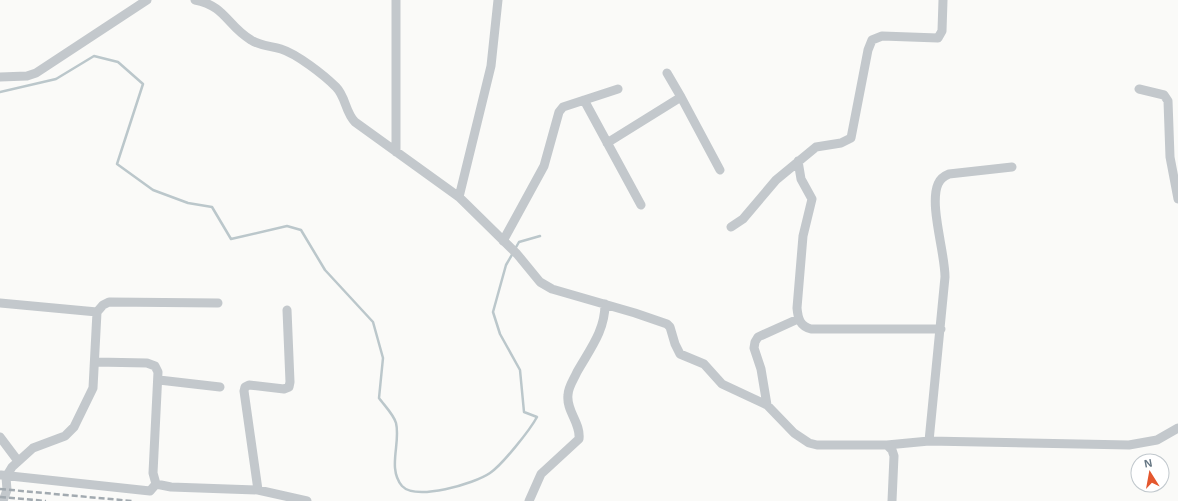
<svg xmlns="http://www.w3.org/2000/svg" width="1178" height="501" font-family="Arial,sans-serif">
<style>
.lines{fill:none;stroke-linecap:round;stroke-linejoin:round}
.stream{stroke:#bbc7cb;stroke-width:2.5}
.street{stroke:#c3c8cc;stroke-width:9}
.rail{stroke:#a2aab0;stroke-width:2.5;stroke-dasharray:6 3;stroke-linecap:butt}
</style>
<rect width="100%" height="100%" fill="#fafaf8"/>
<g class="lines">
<path class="stream" d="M0,92l56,-13 38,-23 24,6 25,22 -26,80 36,26 35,13 24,4 19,32 56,-13 14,4 24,40 48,52 10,36 -4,40c5,7 15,17 17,25 5,20 -9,45 6,63 14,15 72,-2 88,-13 12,-8 40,-43 47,-56l-13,-5 -4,-42 -20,-36 -7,-22 13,-47 7,-12
M515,249l4,-7 21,-6"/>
<path class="street" d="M195,0c31,6 32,26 56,40 9,6 20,6 30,9 16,5 43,26 55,38 10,10 9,25 19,35l104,75 58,57 23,28 12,7 83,24 32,11 3,3 5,17 5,10 24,10 18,20 45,21 27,28 15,10 8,2h70l42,-4 200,4 28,-5 21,-12
M396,0v152
M667,73l14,24 39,73
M0,77l27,-1 9,-3 111,-73
M1139,89l25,6 4,6 2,56 8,42
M584,100l57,105
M607,143l74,-46
M798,161l3,18 11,20 -9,37 -6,72c1,11 3,18 14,21h130
M459,197l32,-131 7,-66
M731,227l12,-8 33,-39 40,-33 25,-4 10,-5 17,-88 4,-10 10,-4 56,2 4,-7 1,-31
M503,241l41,-75 15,-54 4,-5 55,-18
M0,303l97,9
M96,362l51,1 8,3 3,6 -5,101 3,11 15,3 87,3 49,11
M159,380l61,7
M767,405l-6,-36 -7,-21 1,-6 3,-5 40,-18
M0,437l18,24
M929,441l16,-164c0,-25 -16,-72 -7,-93 2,-5 6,-8 11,-10l63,-7
M887,445l5,5 2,6 -2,45
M1,475l149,16 6,-7
M258,490l-14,-99 1,-4 4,-2 35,4 5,-2 1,-5 -3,-72
M3,501l4,-11 -1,-13 6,-10 21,-19 32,-12 9,-9 19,-39 4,-76 6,-7 6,-3 109,1
M529,501l12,-27 38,-35c2,-16 -13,-28 -11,-44 0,-8 6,-16 9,-23 13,-23 28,-41 28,-68"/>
<path class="rail" d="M0,489l132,12
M0,497l46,4"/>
</g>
<g transform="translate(1150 473) rotate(349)"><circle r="19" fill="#ffffff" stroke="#c1c8cd"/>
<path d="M0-3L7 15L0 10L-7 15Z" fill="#e4572e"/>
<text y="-6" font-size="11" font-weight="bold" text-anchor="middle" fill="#657683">N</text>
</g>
</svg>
